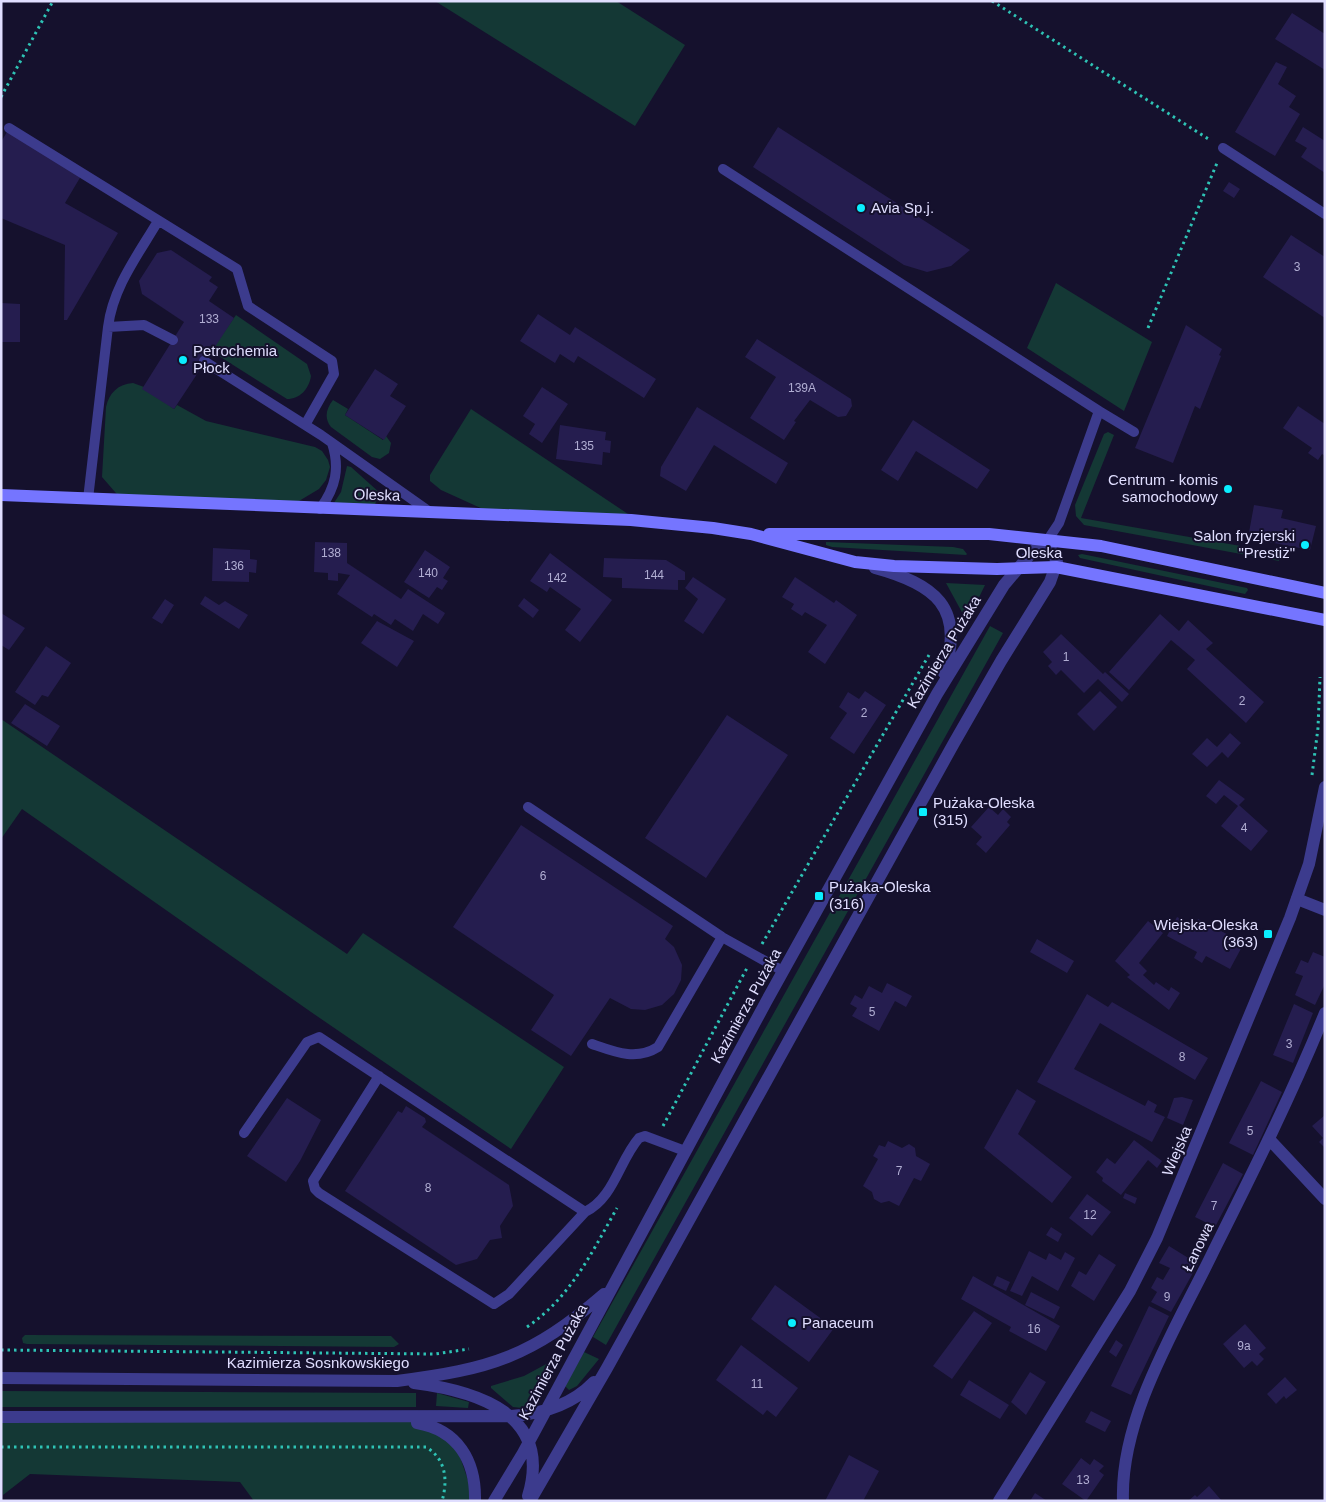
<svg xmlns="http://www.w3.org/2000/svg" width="1326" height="1502" font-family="Arial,sans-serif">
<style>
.green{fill:#143835}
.building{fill:#251d4f}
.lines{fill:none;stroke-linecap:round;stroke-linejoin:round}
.path{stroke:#2ec3b5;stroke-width:3;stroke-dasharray:2.5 4;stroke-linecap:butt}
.service{stroke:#3c3b8d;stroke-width:10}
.minor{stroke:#3c3b8d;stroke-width:12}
.tertiary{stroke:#3c3b8d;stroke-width:12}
.secondary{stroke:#7575ff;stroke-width:12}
.poi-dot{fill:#0aeeff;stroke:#15112d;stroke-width:2}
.labels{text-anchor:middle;stroke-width:4;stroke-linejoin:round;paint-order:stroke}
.number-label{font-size:12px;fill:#b1aed3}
.poi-label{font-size:15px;fill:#e0deff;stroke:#15112d;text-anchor:start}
.street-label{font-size:15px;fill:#e0deff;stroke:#15112d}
</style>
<rect width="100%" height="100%" fill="#15112d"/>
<path class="green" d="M435,1h181l69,44 -50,81z
M1056,283l96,59 -28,69 -97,-63z
M236,315l71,49 4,12c-2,13 -11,23 -24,23l-76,-48z
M133,383l11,4 30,22 3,-4 29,16 109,26 7,4 6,9 2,7 -4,13 -7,9 -30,18 -167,-7 -20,-23 4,-70c3,-14 12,-23 27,-24z
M333,400l15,9 -3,6 38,25 3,-4 5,7 -2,10 -9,6 -8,-2 -41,-30c-7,-9 -5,-18 2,-27z
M471,409l166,111 -141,-5 -55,-25 -11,-9v-6z
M1108,432l6,3 -33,83 199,35 -1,8 -195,-36 -8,-9 -1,-11 29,-71z
M347,466l4,1 29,26 -8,18 -42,-2 11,-17z
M826,542l127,5 10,2 4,5 -1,1 -134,-8 -6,-2z
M1082,554l165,34 1,2 -3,4 -165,-36 -2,-3z
M946,583l39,2 -15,31h-6z
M990,626l13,7 -397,712 -13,-8z
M1,719l346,235 16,-21 201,134 -53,82 -200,-137 -289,-203 -21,30z
M25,1335l366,1 8,8 -5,3 -367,-3 -4,-1 -1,-5z
M584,1352l15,7 -22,27 -8,4 -4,-4z
M550,1362l1,2 -21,37 -8,7 -9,-1 -22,-19v-2l33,-10z
M1,1391l415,2v14h-415z
M437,1393l32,9 -1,6 -32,-2z
M1,1417l389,1 38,7 26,14 21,62h-221l-14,-19 -210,-8 -27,21z"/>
<path class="building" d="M1292,13l33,21v36l-50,-31z
M1276,62l11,5 -9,17 18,12 -7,11 11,7 -25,42 -40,-24z
M778,127l192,123 -19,16 -24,6 -23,-7 -151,-98z
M1303,127l22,14v32l-24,-16 6,-9 -12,-7z
M7,132l74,44 -16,27 53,30 -51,87h-3l1,-75 -64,-27v-76z
M1229,182l11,7 -6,9 -11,-7z
M1291,235l34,22v61l-62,-41z
M171,250l41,27 -3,4 9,6 -9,14 25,17 -60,91 -32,-20 42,-67 -42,-28 -3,-13 18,-28z
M1,303l19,1v38h-19z
M538,314l32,21 5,-8 81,52 -12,19 -66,-42 -4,7 -14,-9 -5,9 -35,-22z
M1186,325l36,24 -3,6 2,1 -21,53 -5,-3 -22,57 -38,-15z
M757,339l94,60 1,7 -6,10 -8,1 -28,-17 -16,21 2,1 -12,18 -34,-22 26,-41 -31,-20z
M375,369l23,15 -8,12 16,10 -22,34 -39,-25z
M542,387l26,17 -26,39 -13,-9 6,-10 -12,-8z
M1298,406l27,18v32l-3,-2 -4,6 -10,-7 4,-5 -29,-20z
M697,407l91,56 -12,21 -62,-39 -28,46 -26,-15 1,-9z
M913,420l77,50 -13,19 -61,-38 -18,30 -17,-11z
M560,425l46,7 -1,8 6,1 -1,12 -7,-1 -1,13 -46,-6z
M1254,505l29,5 -2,8 35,8 -6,24 -62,-12z
M315,542l32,1v20l54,36 7,-10 37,24 -1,2 -6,9 -15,-10 -10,17 -18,-12 -4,6 -17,-11 -2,3 -35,-23 13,-19 -12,-2v8l-10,-1v-7l-14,-1z
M213,548l37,2v9l7,1 -1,13 -7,-1v10l-37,-1z
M425,550l25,17 -7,11 5,3 -6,9 -5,-3 -8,11 -25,-16z
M550,553l62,47 -32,42 -15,-12 16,-21 -31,-22 -3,5 -17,-11z
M604,558l62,2 19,12v8h-7v10l-56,-2v-10l-19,-1z
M693,577l33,22 -23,35 -19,-13 14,-22 -13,-11z
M795,577l39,26 2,-3 21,15 -32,49 -17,-12 19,-27 -22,-13 -3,4 -11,-7 3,-5 -12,-7z
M205,596l14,9 6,-4 23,14 -9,14 -39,-25z
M524,598l15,12 -6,8 -15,-12z
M165,599l9,6 -12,19 -10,-6z
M1,613l24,15 -16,22 -8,-5z
M1160,614l19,17 9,-11 25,23 -7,6 58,53 -18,21 -59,-54 8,-9 -24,-20 -42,50 -20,-18z
M377,621l37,20 -17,26 -36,-24z
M1061,634l42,40 2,-2 24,22 -7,8 -24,-23 -14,14 -23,-23 -5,5 -8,-9 4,-4 -9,-10z
M46,646l25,17 -23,34 -6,-2 -7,10 -20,-13z
M865,691l21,14 -32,49 -24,-16 17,-25 -8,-6 9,-15 11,7z
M1100,691l17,16 -23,24 -17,-17z
M25,704l35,22 -13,20 -36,-23z
M727,715l61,40 -82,123 -61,-40z
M1230,733l11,10 -13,15 -6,-6 -15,15 -15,-13 15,-16 10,9z
M1219,780l26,19 -6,6 29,26 -17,20 -30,-25 17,-20 -14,-11 -8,9 -10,-8z
M989,807l9,8 5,-6 8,8 -4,5 3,3 -24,28 -10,-9 6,-7 -11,-10z
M521,825l152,101 -8,13 9,8 8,18 -1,15 -7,14 -12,11 -17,5 -14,-1 -21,-11 -39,58 -40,-26 23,-35 -101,-68z
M1177,917l18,9 3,-7 46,24 -14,26 -24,-13 -4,7 -8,-5 3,-6 -30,-16z
M1148,921l15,12 -24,30 8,8 -4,4 11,10 2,-3 13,9 2,-4 9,6 -11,17 -42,-33 3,-2 -15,-14z
M1037,939l37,22 -7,12 -37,-21z
M1313,952l12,5v27l-10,21 -20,-10 8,-19 -8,-3 6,-13 7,3z
M887,983l25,13 -6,11 -11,-6 -16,30 -27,-15 5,-8 -7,-4 5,-9 7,4 7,-13 13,7z
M1087,994l21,13 4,-5 96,56 -13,22 -95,-57 -26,46 71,37 3,-6 9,5 -3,7 11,5 -13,25 -115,-60z
M1294,1004l19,9 -20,50 -20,-8z
M1261,1081l21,11 -29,63 -24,-12z
M1017,1089l19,12 -18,33 54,43 -20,26 -68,-55z
M1182,1097l11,3 -10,25 -16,-7 7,-20z
M287,1098l34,22 -21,41 -14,21 -39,-26z
M406,1106l19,12 1,4 -4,5 87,58 4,21 -13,20 2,12 -12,2 -13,19 -21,6 -111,-74 53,-80 4,2z
M1325,1115v33l-6,-6 4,-4 -11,-12z
M1134,1140l28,21 -5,7 -9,-8 -27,35 -19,-14 1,-3 -7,-6 11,-14 8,6z
M888,1141l14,7 7,-4 6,4 1,8 14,8 -9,17 -7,-3 -15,28 -10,-5 -8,2 -7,-4 -2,-7 -9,-6 15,-27 -5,-3 6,-11 6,2z
M1223,1163l20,11 -28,53 -20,-10z
M1125,1193l12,5 -2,6 -12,-6z
M1087,1194l24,18 -19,24 -23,-18z
M1051,1227l11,7 -4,8 -12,-7z
M1169,1246l29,18 -27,48 -20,-10 6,-10 -6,-4 6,-11 6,3 7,-12 -11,-5z
M1029,1251l17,9 3,-7 12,7 4,-8 10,6 -17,33 -26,-15 -10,20 -12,-5z
M1099,1254l17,11 -22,36 -23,-15 8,-15 7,4z
M973,1276l87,50 -14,25 -37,-20 2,-4 -50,-28z
M997,1276l13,6 -4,9 -13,-6z
M775,1285l59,43 -25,34 -58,-43z
M1031,1292l29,15 -6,12 -29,-14z
M1149,1306l20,10 -38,79 -20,-9z
M974,1311l18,12 -40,56 -19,-13z
M1245,1324l21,24 -7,6 5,5 -7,7 -5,-5 -8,7 -21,-24z
M1116,1340l7,5 -7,12 -7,-5z
M741,1345l57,43 -22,29 -9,-7 -4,5 -47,-35z
M1030,1372l16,10 -20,33 -15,-13z
M1285,1377l12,13 -11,9 -2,-3 -8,8 -9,-10z
M969,1380l40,25 -9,14 -40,-24z
M1091,1411l20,10 -6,11 -20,-10z
M849,1455l30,16 -16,30h-38z
M1081,1458l9,7 4,-6 10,7 -5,5 5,4 -18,26 -24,-17z
M1209,1486l13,15h-34l7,-6 2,2z
M1035,1493l12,8h-17z"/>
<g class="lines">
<path class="path" d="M992,1l218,139
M1,97l52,-96
M1148,328l69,-165
M1312,775l6,-47 2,-51
M762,944l167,-289
M663,1126l84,-158
M527,1327c44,-30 65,-75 90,-119
M1,1350l434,4 34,-5
M1,1447h425c20,12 22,33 16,54"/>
<path class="service" d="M9,128l228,141 11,37 84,55 2,13 -29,51
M1223,148l102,66
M723,169l376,242 -40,112 -12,18
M108,327c5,-40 30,-72 50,-106
M204,361l117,74 109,77
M1099,411l35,21
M88,499l20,-172 36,-2 29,15
M320,509c16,-22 20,-41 12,-66
M528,807l194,130 61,34
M592,1044c23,8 44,17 66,3l64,-110
M379,1076l-66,105 2,8 4,4 175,111 15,-10 76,-82
M244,1133l63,-91 12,-5 266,175c29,-14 34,-51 54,-74l6,-2 40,15"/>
<path class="minor" d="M1297,899l28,11
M1269,1139l56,60
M1123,1501c-3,-85 55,-176 91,-251 39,-78 78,-156 111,-237"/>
<path class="tertiary" d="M875,568c59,16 91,39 69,105
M1,1378l396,3c94,-12 134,-24 207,-87
M414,1383c63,8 139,31 114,113
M1,1417l510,-1c31,-2 61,-11 83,-34
M417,1423c41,7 59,38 58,78
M494,1501l29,-48 243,-451 171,-308 67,-109 29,-34 14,-10 10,21 -7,20 -49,79 -47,82 -347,625 -77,133
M999,1501l131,-210 27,-53 133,-320 19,-54 16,-77"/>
<path class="secondary" d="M1,495l630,25 82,8 38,6 104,28 39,4 103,3 59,-2 269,53
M769,534h220l112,12 224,47"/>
</g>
<g class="poi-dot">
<circle cx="861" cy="208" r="5"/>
<circle cx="183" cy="360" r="5"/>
<circle cx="1228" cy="489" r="5"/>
<circle cx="1305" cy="545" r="5"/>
<rect x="918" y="807" width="10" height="10" rx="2.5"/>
<rect x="814" y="891" width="10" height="10" rx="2.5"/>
<rect x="1263" y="929" width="10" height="10" rx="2.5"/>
<circle cx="792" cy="1323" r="5"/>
</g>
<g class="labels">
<g class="number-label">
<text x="1297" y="271">3</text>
<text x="209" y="323">133</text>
<text x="802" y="392">139A</text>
<text x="584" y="450">135</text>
<text x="331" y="557">138</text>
<text x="234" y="570">136</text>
<text x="428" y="577">140</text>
<text x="654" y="579">144</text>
<text x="557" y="582">142</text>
<text x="1066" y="661">1</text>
<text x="1242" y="705">2</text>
<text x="864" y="717">2</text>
<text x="1244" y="832">4</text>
<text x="543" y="880">6</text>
<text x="872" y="1016">5</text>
<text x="1289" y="1048">3</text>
<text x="1182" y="1061">8</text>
<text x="1250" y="1135">5</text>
<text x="899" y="1175">7</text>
<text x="428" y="1192">8</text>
<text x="1214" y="1210">7</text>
<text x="1090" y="1219">12</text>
<text x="1167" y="1301">9</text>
<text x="1034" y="1333">16</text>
<text x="1244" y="1350">9a</text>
<text x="757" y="1388">11</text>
<text x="1083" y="1484">13</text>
</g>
<g class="poi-label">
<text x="871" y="213">Avia Sp.j.</text>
<text x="193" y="356">Petrochemia<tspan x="193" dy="17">Płock</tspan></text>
<text x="1218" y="485" text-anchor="end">Centrum - komis<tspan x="1218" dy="17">samochodowy</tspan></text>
<text x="1295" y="541" text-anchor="end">Salon fryzjerski<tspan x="1295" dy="17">"Prestiż"</tspan></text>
<text x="933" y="808">Pużaka-Oleska<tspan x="933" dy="17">(315)</tspan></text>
<text x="829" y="892">Pużaka-Oleska<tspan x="829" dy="17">(316)</tspan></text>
<text x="1258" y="930" text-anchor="end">Wiejska-Oleska<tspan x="1258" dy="17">(363)</tspan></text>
<text x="802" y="1328">Panaceum</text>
</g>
<g class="street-label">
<text transform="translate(377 495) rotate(2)" y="5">Oleska</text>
<text x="1039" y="558">Oleska</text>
<text transform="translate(944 652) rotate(-59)" y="5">Kazimierza Pużaka</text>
<text transform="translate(746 1006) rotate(-61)" y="5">Kazimierza Pużaka</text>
<text transform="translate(1177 1151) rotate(-67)" y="5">Wiejska</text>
<text transform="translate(1198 1247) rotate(-64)" y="5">Łanowa</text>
<text transform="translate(553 1362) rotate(-62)" y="5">Kazimierza Pużaka</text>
<text x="318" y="1368">Kazimierza Sosnkowskiego</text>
</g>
</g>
<rect width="1326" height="1502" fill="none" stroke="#e0deff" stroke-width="5"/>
</svg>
